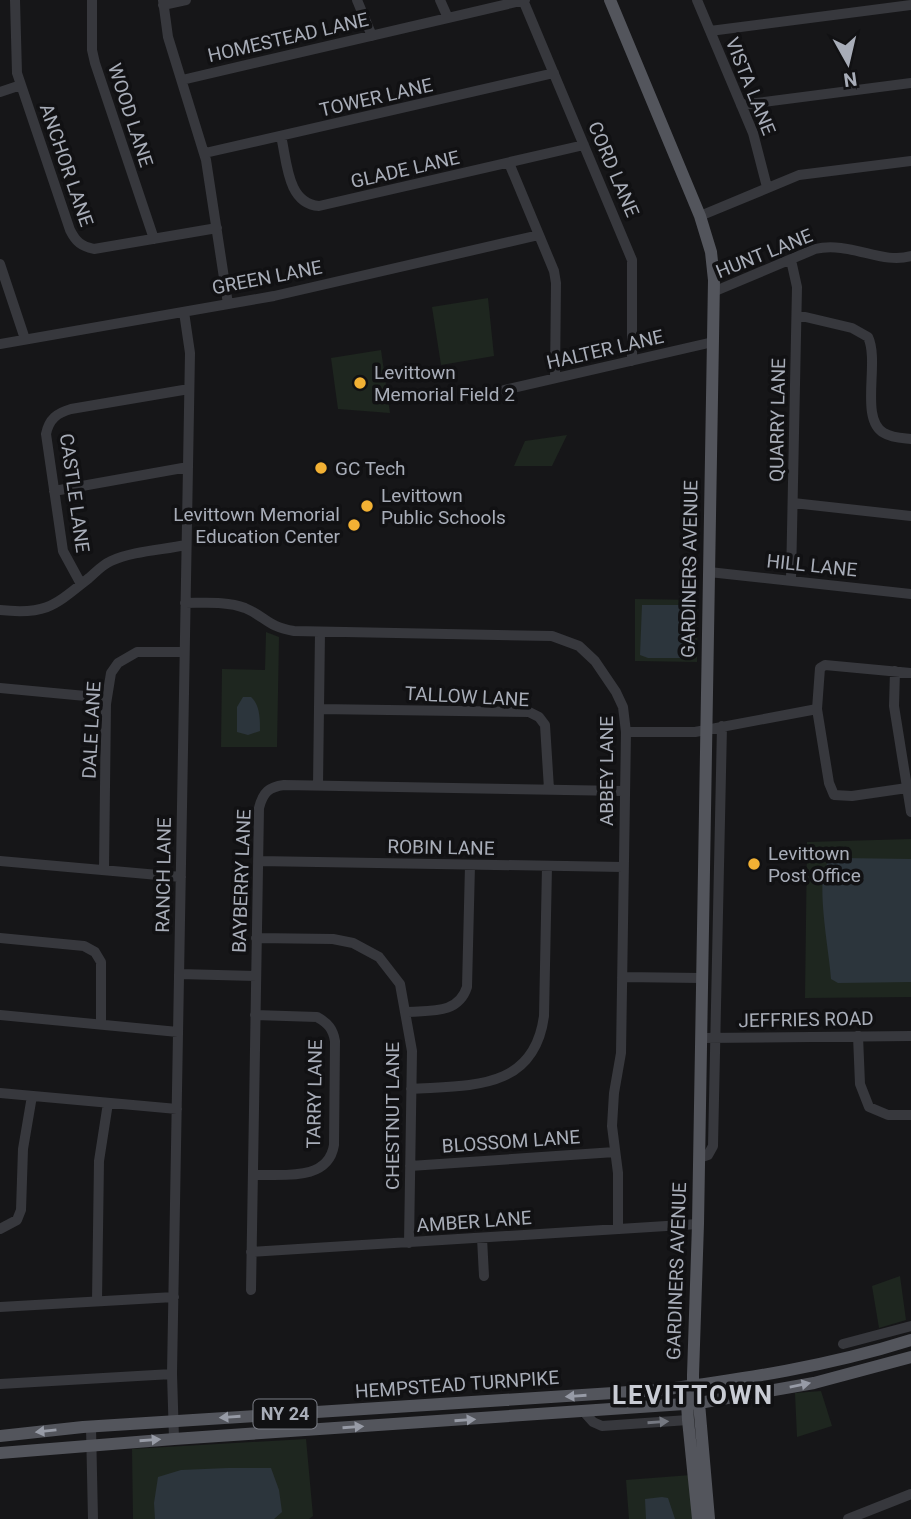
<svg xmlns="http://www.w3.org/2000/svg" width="911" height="1519" font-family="Roboto,sans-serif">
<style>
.green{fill:#1e261f}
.water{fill:#2c353c}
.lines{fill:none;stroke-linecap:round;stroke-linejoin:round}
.minor{stroke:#37383d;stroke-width:10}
.major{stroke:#53555c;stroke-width:12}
.oneway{fill:#979ba6}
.oneway2{fill:#757881}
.poi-dot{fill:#f2b134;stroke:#111113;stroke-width:2.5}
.labels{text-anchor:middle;stroke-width:7;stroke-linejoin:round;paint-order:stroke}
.shield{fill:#111113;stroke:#7b7e86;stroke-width:2}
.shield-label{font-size:18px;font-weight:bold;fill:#a8adb8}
.street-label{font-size:19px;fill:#a8adb8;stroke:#111113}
.poi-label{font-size:19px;fill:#a8adb8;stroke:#111113;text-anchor:start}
.district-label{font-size:26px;font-weight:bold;letter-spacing:2px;fill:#c9ccd4;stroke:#111113}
</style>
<rect width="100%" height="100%" fill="#161618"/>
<path class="green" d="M488,298l6,58 -53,9 -9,-58z
M381,350l9,63 -52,-4 -7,-51z
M567,435l-15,31h-38l11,-25z
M635,599l63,1 -1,62 -62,-1z
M266,632l13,5 -2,110h-56l1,-78 43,1z
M911,839v158l-106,1 2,-156z
M900,1276l6,44 -27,8 -7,-42z
M821,1391l11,35 -35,11 -2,-44z
M306,1439l7,77 -4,3h-176l-1,-70z
M691,1475l4,44h-66l-3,-39z"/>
<path class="water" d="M642,605h46l3,3v41l-5,9h-38l-8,-3z
M243,697h8c9,8 9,22 9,34l-12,4 -11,-3v-25z
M841,858l70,1v123l-73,1 -7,-4c-1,-23 -16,-98 -4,-115 4,-5 8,-5 14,-6z
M228,1468h43l8,22 3,22 -8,7h-119l-1,-16 4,-26 23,-7z
M662,1497l6,1 7,21h-29l-1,-20z"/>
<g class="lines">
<path class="minor" d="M15,0l2,73 53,157c6,12 11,16 24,19l123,-21
M92,0v50l3,13 59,176
M163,0l5,37 38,123 22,144
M357,0l15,36
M440,0l8,18
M523,0l109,260v101
M697,0l56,133 14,54
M163,5l23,-5
M710,31l201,-26
M182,80l343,-80
M0,92l21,-7
M741,105l170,-22
M281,136c6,25 6,68 38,70l265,-61
M205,153l349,-80
M509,163l45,108 2,12 -1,95
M700,216l99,-41 112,-14
M791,260l6,27 -6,293
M0,264l25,75
M713,292l102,-43c35,-8 67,16 96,7
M797,315l55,13 16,9c12,25 -9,82 16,96 8,5 18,5 27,6
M0,344l274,-48 265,-61
M504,390l209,-48
M54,491l134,-24
M793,503l118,13
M709,572l202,22
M81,584l-18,-33 -17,-117c3,-15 11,-21 25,-25l118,-20
M185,603c20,0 42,-2 60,5 21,9 23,19 49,23l258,5 27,10 16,15 21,31 7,15 3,25 -5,321 -7,40 -2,33 6,47v56
M0,610c46,5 54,-4 89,-32 7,-6 13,-13 22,-17 22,-10 51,-11 75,-16
M895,671l-1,35 17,106
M0,688l107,10
M319,709l210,3 10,5 6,8 4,64
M626,732h69l122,-23
M318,785l2,-153
M907,788l-55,8 -18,-1 -5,-12 -12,-74 3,-41 5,-3 86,8
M0,861l181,16
M258,861l365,6
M104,870l2,-166 5,-31 7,-10 19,-11h47
M0,938l84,8 11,6 6,10v62
M256,938l77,1 20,4 26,14 21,27 12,67 -3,192
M179,974l77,2
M622,977l79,1
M405,1012c25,-2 53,3 62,-25l3,-122
M0,1015l178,17
M858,1036l2,48 9,23 19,8h23
M701,1038l210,-2
M411,1089c59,-4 123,2 133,-73l3,-150
M0,1093l177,16
M699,1158l9,-3 5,-9 9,-420
M410,1166l205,-14
M253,1175c30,-1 75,7 81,-30l1,-104c-2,-12 -7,-18 -18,-24l-62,-2
M0,1229l17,-9 4,-10 2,-61 9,-53
M482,1238l2,38
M251,1252l447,-28
M251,1290l8,-482c4,-16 10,-21 25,-23l339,6
M97,1301l2,-140 9,-58
M0,1307l174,-10
M843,1344l68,-18
M0,1384l172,-10
M584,1412l9,10 9,4 86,-6
M91,1427l2,92
M174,1439l-2,-65 18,-1021 -6,-41
M848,1519l63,-25"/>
<path class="major" d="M610,0l90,216 11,36 3,28 -16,944 -5,151v11l6,17 10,116
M690,1396l-3,8 1,16 10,99
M0,1436l83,-9 577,-37c85,-11 169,-24 251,-50
M0,1453l174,-14 525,-36 115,-20 97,-26"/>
</g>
<defs><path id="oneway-solid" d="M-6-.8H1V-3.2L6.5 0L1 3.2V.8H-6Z" transform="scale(1.75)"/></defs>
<g class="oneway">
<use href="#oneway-solid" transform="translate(800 1385) rotate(-11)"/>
<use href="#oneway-solid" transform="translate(576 1396) rotate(176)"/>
<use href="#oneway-solid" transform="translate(230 1417) rotate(176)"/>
<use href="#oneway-solid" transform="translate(465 1420) rotate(-4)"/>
<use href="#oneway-solid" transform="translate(353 1427) rotate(-4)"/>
<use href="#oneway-solid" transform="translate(46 1431) rotate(174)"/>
<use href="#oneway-solid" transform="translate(150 1440) rotate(-4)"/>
</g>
<use class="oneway2" href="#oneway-solid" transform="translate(658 1422) rotate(-4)"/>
<g class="poi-dot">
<circle cx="360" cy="383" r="7"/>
<circle cx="321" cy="468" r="7"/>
<circle cx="367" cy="506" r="7"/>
<circle cx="354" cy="525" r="7"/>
<circle cx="754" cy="864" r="7"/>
</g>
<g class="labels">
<rect class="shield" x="253.5" y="1399.5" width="63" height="29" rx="5"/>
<g class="shield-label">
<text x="285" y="1420">NY 24</text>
</g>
<g class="street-label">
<text transform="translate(288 37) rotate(-13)" y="7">HOMESTEAD LANE</text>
<text transform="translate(751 86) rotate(68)" y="7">VISTA LANE</text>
<text transform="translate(376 97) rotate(-13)" y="7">TOWER LANE</text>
<text transform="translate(131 115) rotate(72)" y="7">WOOD LANE</text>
<text transform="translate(67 165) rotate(71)" y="7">ANCHOR LANE</text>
<text transform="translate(405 169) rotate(-13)" y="7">GLADE LANE</text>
<text transform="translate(614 169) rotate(67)" y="7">CORD LANE</text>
<text transform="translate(764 253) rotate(-22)" y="7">HUNT LANE</text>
<text transform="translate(267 277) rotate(-11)" y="7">GREEN LANE</text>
<text transform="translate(605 349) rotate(-13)" y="7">HALTER LANE</text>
<text transform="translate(777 420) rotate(-89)" y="7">QUARRY LANE</text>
<text transform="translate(75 493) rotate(82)" y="7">CASTLE LANE</text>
<text transform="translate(812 565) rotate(6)" y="7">HILL LANE</text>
<text transform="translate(689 569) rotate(-89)" y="7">GARDINERS AVENUE</text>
<text transform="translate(467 696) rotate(3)" y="7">TALLOW LANE</text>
<text transform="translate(91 730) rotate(-87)" y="7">DALE LANE</text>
<text transform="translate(606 771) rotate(-90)" y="7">ABBEY LANE</text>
<text transform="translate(441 847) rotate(1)" y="7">ROBIN LANE</text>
<text transform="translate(163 875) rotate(-89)" y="7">RANCH LANE</text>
<text transform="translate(241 881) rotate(-88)" y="7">BAYBERRY LANE</text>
<text transform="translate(806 1019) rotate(-1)" y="7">JEFFRIES ROAD</text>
<text transform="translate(314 1094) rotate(-89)" y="7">TARRY LANE</text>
<text transform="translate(392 1116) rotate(-90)" y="7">CHESTNUT LANE</text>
<text transform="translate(511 1141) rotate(-4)" y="7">BLOSSOM LANE</text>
<text transform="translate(474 1221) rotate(-4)" y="7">AMBER LANE</text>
<text transform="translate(676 1271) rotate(-88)" y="7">GARDINERS AVENUE</text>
<text transform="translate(457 1384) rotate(-4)" y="7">HEMPSTEAD TURNPIKE</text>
</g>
<g class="poi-label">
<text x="374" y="379">Levittown<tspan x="374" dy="22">Memorial Field 2</tspan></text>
<text x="335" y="475">GC Tech</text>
<text x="381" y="502">Levittown<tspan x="381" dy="22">Public Schools</tspan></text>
<text x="340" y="521" text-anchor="end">Levittown Memorial<tspan x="340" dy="22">Education Center</tspan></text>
<text x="768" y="860">Levittown<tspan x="768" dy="22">Post Office</tspan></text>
</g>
<g class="district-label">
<text x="693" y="1404">LEVITTOWN</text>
</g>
</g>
<g transform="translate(848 63) rotate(172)" stroke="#111113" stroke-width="5" paint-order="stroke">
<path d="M0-5L12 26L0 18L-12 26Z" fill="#a8adb8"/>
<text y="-10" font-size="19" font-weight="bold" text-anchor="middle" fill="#a8adb8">N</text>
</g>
</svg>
